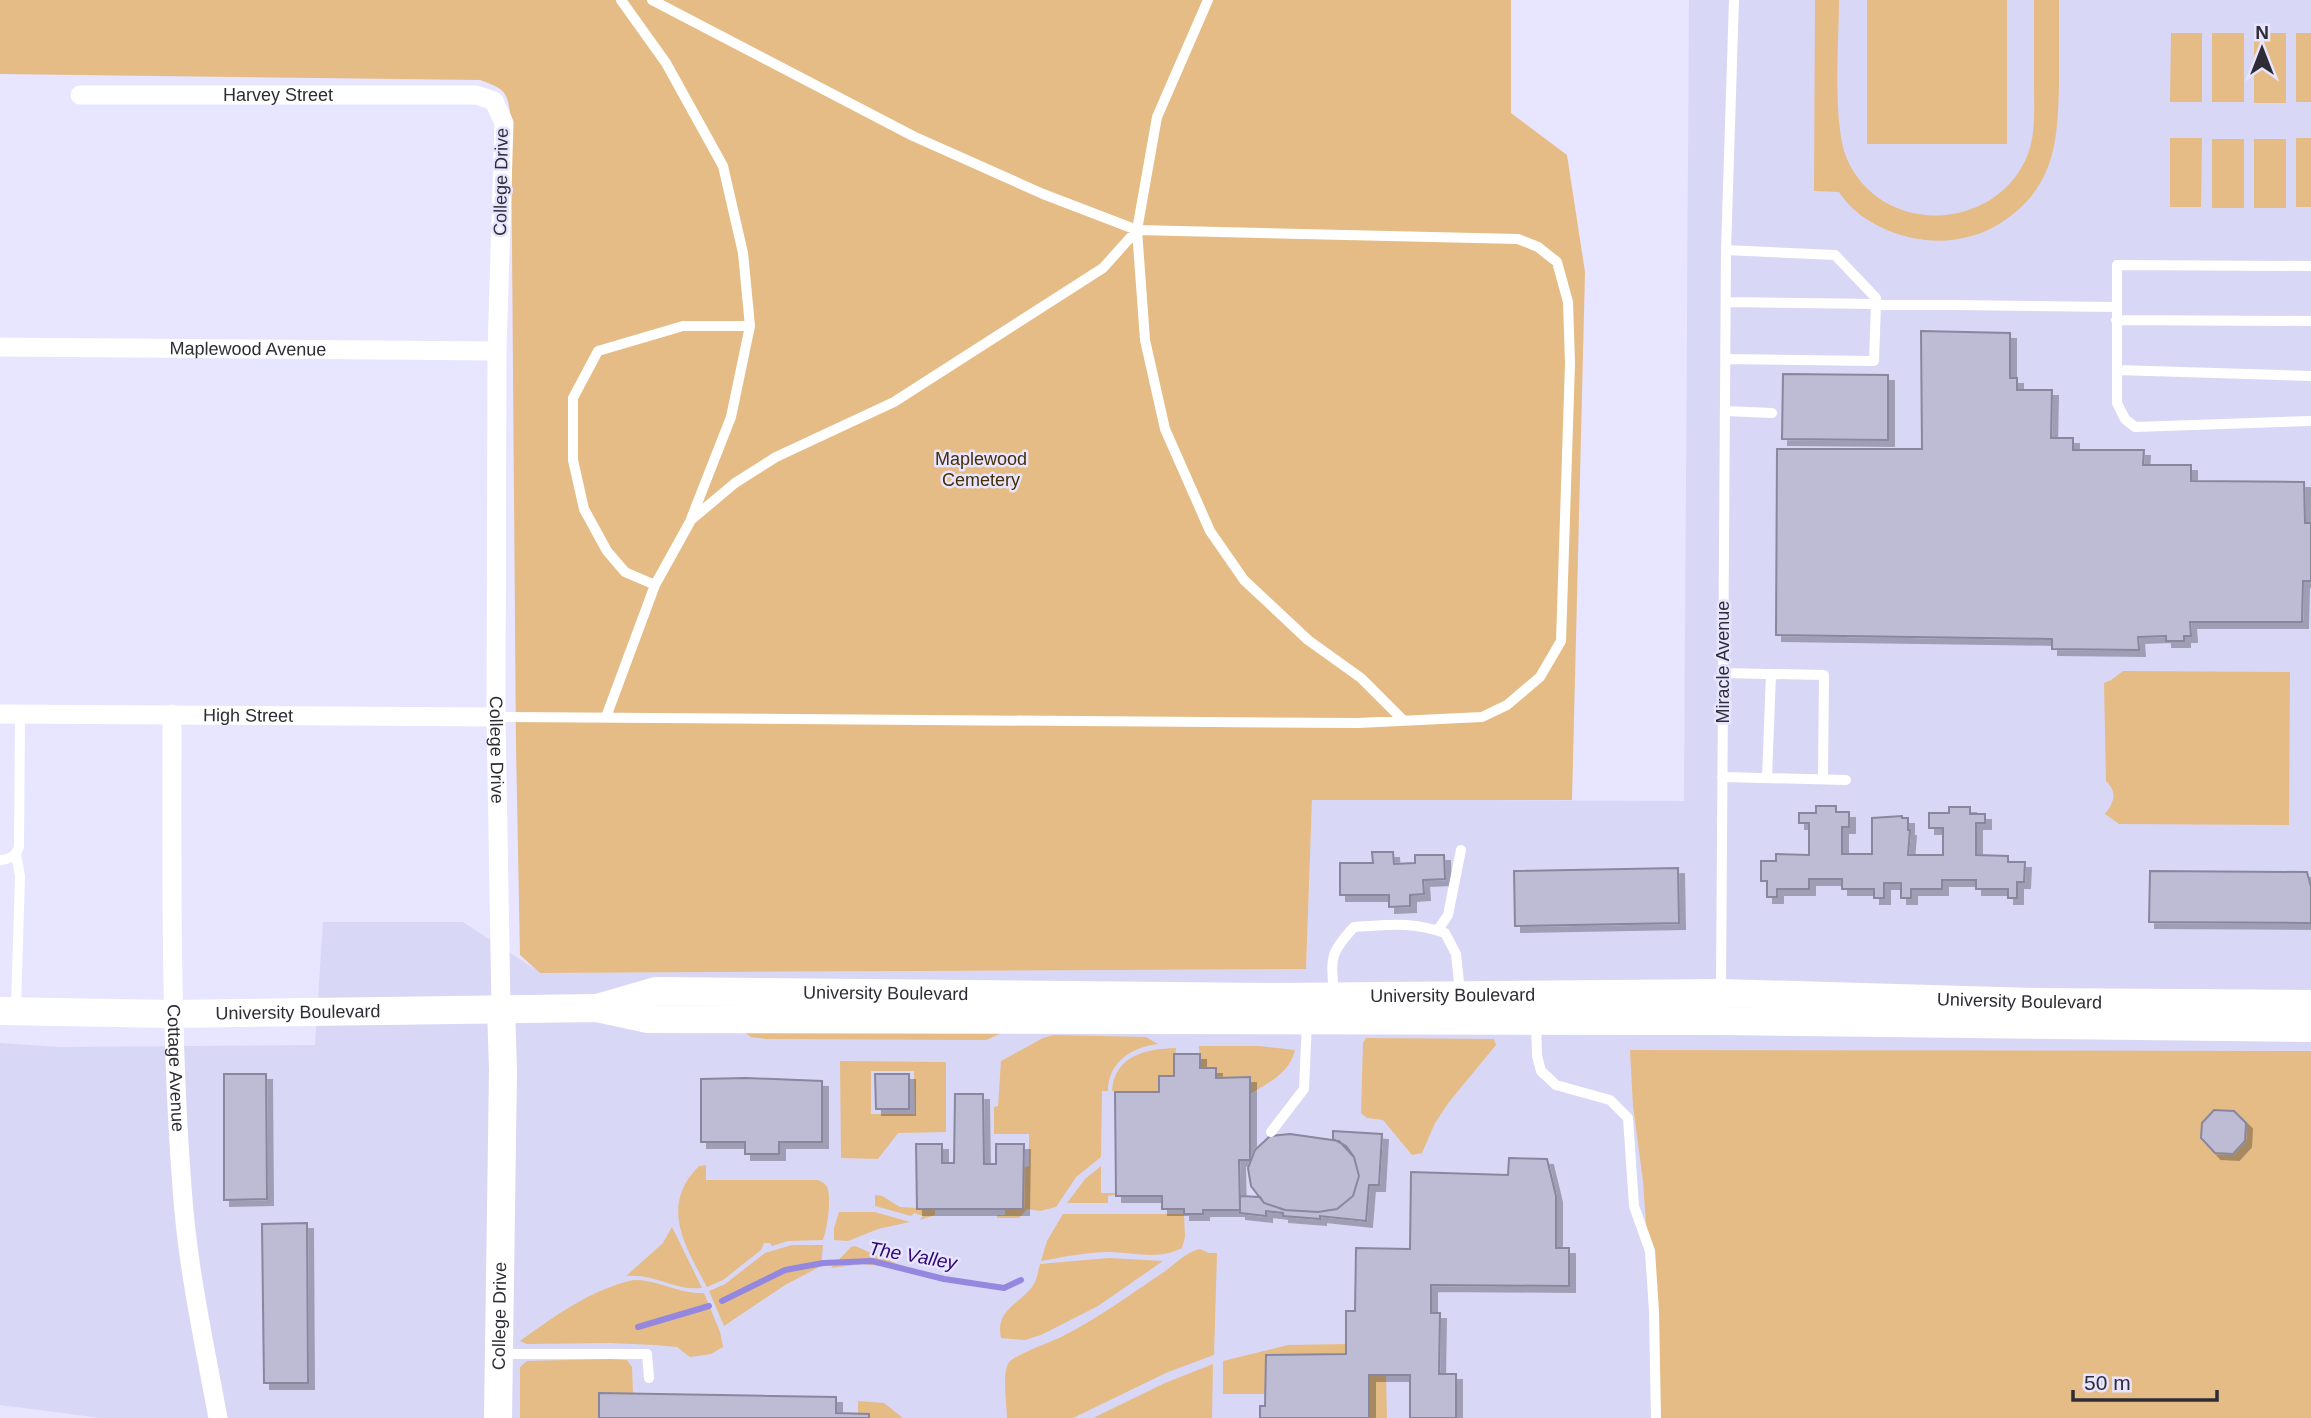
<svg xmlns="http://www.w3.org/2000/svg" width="2311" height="1418" font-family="Arial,sans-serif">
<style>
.built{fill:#d9d7f6}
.green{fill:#e5bc85;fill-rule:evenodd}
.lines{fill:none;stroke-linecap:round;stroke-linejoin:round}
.stream{stroke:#9487e0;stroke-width:6}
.building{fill:#bebcd5;stroke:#89879e;stroke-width:2;filter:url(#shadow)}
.lane{stroke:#fff;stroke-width:10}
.street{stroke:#fff;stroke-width:19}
.secondary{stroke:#fff;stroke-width:28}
.labels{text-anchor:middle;stroke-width:5;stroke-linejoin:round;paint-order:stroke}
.street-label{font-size:18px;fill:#2e2d36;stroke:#e7e5ff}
.park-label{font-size:18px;fill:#462e05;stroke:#e7e5ff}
.water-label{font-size:19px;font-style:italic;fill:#2f0573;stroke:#e7e5ff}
</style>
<defs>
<filter id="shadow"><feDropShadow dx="6" dy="6" stdDeviation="0" flood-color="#0004"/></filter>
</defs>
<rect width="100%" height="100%" fill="#e7e5ff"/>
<path class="built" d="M1689,0h622v1418h-2210l-101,-13v-362l59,4 256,-2 8,-123h140l78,51 765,-4 6,-170 372,2z"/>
<path class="green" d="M0,0h1511v113l56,42 18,117 -13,528h-260l-6,169 -766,4 -20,-18 -4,-209 -5,-625c-3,-29 -4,-31 -31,-41l-480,-6z
M1815,0h24c0,41 -7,123 8,159 34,78 150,74 181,-5 8,-22 6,-46 6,-69 0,-28 0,-57 0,-85h25c0,27 0,54 0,81 -1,58 -3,106 -57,141 -22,15 -51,21 -77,18 -33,-4 -68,-20 -86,-48l-25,-1z
M1867,0h140v144h-140z
M2171,33h31v69h-32z
M2212,33h32v69h-32z
M2254,33h32v70h-32z
M2296,33h15v69h-15z
M2170,138h32l-1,69h-31z
M2296,138h15v69h-15z
M2212,139h32v69h-32z
M2254,139h32v69h-32z
M2123,671l167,1 -1,153 -170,-1 -14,-10c9,-12 13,-21 1,-33l-2,-98 7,-3z
M741,1030l261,3 -16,7 -220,-1 -15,-2z
M1054,1035l92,2 12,7c-26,3 -50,18 -50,47h-6l-1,66 -25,20 -20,30 -16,4 -13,-2 -8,9h-22v-3h8v-6h18l1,-41 5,-2v-32h-35v-27l4,-1 3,-45 42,-23z
M1366,1038l125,1h3l2,6 -47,57 -14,21 -13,30 -10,2 -29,-35 -16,-2 -6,-5 2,-70z
M1199,1046h60l36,4c-5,23 -27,33 -45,44l-1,-16h-33v-10h-16z
M1176,1048l-2,28h-15v16l-47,-1c3,-36 34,-42 64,-43z
M1630,1050l681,1v367h-656v-63l-12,-174 -10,-75z
M840,1061l106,1v70l-48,1 -20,26 -37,-1zM871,1071h43l1,43h-44z
M706,1165v15h112c4,2 7,3 9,7 5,10 0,43 -4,53l-35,1 -16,5 -2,-3h-6l-3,7 -38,30 -16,7c-22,-41 -48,-81 -8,-121z
M1101,1166v27h15v2l-8,1v7h-41l18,-24z
M875,1195l7,1 18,11 35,2v6l-15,5 3,-4 -9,-3 -3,3 -36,-10z
M839,1212h36l35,10 -32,7 -30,12 -14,-1v-12z
M1063,1214h121l1,23 -3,11c-23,12 -45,5 -70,4 -20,-1 -50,5 -71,9l6,-20z
M672,1227l30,61c-27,3 -47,-15 -76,-12l37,-33z
M792,1245h31l-2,21 -36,19 -61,41 -15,-35 16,-7 40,-31z
M855,1246l54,23 -47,-5 -31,4 20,-21z
M1200,1249l9,4h8l-3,102 -46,17 -95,46h-66c0,-13 -5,-42 1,-54 4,-9 45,-22 57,-29 35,-18 67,-42 99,-63 13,-9 20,-19 36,-23z
M1109,1258l54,3 -65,45 -57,29 -16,5 -24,-2c-6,-28 17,-33 31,-51 5,-6 6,-16 8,-23z
M633,1280c24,-1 45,14 71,13l16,39 3,15 -12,7 -21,3 -13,-10 -23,-2 -44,-2 -83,1 -7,-3c35,-25 70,-51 113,-61z
M1346,1344v10l-80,1 -1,39h-42v-33l65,-16z
M610,1359l17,1 5,7 1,26h-34v25h-79v-51l7,-6z
M1213,1364l-1,54h-119l72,-35z
M1369,1375h17l1,43h-18z
M858,1401l26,2 19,15h-34v-4h-11z"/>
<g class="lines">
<path class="stream" d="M722,1301l63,-31 38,-7 49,-2 72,18 60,9 17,-8
M638,1327l71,-21"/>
</g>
<path class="building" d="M1921,331l89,2v45h7v12h35l-1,48h22v12h71l-1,15h48v16l113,1 1,41h6v58h-8l-1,41h-112l1,14h-7v5h-18v-5l-28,1 1,13 -87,-1v-10l-276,-4 1,-186h145z
M1783,374l105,1v65l-106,-1z
M1816,806h20v6h13v15h-7v27h30v-36l30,-2v2h6v12h2l-2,25h35v-27h-14v-15h20v-6h21v7h15v9h-9v32l32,1v6h17l-1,20h-7v16h-9v-9h-32v-9h-34v9h-31v9h-10v-15h-17v15h-10v-9h-32v-10h-33v10h-32v8h-10v-16h-6v-20h15v-7l33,1v-32h-10v-10h17z
M1372,852h21l1,12 21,-1v-8h29l1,24 -22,1 1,14 -14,1v11l-21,1v-12h-49v-32h33z
M1678,868l1,55 -164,3 -1,-55z
M2150,871l157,1 4,15v36l-162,-1z
M1174,1054h26v14h16v10l34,-1v83h-11l1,50h-37v4h-19v-5h-22v-13h-46l-1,-104h44v-16h15z
M224,1074h42l1,125 -43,1z
M875,1074h34v35h-33z
M746,1078l76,3v61h-43v12h-34v-12h-44v-63z
M955,1094h28l1,70h12v-20h28l-1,65h-106l-1,-65h26v19h12z
M2214,1110l20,1 12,12 -1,18 -12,13 -18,-1 -14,-15 1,-15z
M1333,1131l49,3 -3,51h-10l-3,36 -46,-5v3l-37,-3v-3l-17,-2v5l-26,-3v-17l20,1 4,6 21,7 33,2 19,-3 16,-13 6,-20 -5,-19 -8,-11 -13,-7z
M1290,1134l49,7 15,16 5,19 -6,20 -16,13 -19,3 -33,-2 -21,-7 -13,-17 -3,-18 7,-18 15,-14z
M1509,1158l38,1 9,37v52h13v38l-138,-1v28h9l-1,61h17v44h-46v-43h-41v43h-109v-12h5l1,-51 80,-1v-43h9l1,-63 54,1 1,-77 97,3z
M307,1223l1,160h-44l-2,-159z
M599,1393l237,4v16l33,1v4h-270z"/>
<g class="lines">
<path class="lane" d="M621,0l45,63 57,103 20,87 7,73h-67l-85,25 -25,47v62l11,49 23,42 18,21 30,13 36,-65 44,-37 41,-26 118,-55 209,-134 34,-38
M1208,0l-51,117 -20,113 8,110 20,89 45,102 34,49 64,60 53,38 43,43
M2311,266l-194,-1v138l8,16 10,8 176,-6
M1726,302l390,5
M2116,320l195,1
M1726,359l148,2 2,-57v-6l-41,-43 -109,-5
M2117,370l194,6
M1725,411l47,2
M691,519l40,-102 19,-91
M1723,673l101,2 -1,104
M496,717l862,6 124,-6 25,-12 33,-28 21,-36 9,-278 -2,-61 -11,-40 -19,-15 -20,-8 -381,-9 -94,-36 -130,-58 -261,-136
M606,717l49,-132
M1722,777l124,3
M1767,778l4,-104
M0,860c10,-1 15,-3 19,-13l1,-133
M1438,930l10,-15 13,-65
M1721,989l5,-739 8,-250
M1334,994c-3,-36 -5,-40 20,-67 36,-2 56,-6 91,6l11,21 4,38
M16,1007l4,-131 -4,-22
M1536,1021l1,35 4,15 15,14 54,15 18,18 6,88 16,45 4,60 2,107
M1271,1132l33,-43 3,-68
M503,1354h144l2,24"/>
<g class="street">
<path id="s1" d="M80,95h396l18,6 10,22 -7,228 -1,366 5,291"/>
<path id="s2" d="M0,347l497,4"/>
<path id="s3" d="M0,714l496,3"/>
<path id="s4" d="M172,714c0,158 -2,316 10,473 5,78 22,155 36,231"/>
</g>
<g class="secondary">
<path id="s5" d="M601,1007l55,-16 616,6 449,-4 316,9 274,2"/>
<path id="s6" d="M0,1011l173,3 424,-6 51,11 1074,2 589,7"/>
<path id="s7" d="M498,1418l5,-348 -2,-62"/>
</g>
</g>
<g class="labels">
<g class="street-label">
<text dy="6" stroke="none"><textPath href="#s1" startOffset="198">Harvey Street</textPath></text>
<text transform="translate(501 182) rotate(-89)" y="6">College Drive</text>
<text dy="6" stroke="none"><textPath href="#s2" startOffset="248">Maplewood Avenue</textPath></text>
<text transform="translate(1723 662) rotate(-90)" y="6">Miracle Avenue</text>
<text dy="6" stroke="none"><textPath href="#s3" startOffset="248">High Street</textPath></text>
<text dy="6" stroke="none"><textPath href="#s1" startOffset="1066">College Drive</textPath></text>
<text dy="6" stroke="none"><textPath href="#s5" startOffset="287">University Boulevard</textPath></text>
<text dy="6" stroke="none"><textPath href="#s5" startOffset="854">University Boulevard</textPath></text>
<text dy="6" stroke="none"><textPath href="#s5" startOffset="1421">University Boulevard</textPath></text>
<text dy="6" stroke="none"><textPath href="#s6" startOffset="298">University Boulevard</textPath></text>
<text dy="6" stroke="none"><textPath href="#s4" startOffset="354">Cottage Avenue</textPath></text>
<text dy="6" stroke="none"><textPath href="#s7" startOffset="102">College Drive</textPath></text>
</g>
<g class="park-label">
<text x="981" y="465">Maplewood<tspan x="981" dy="21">Cemetery</tspan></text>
</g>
<g class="water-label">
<text transform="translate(913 1255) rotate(10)" y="7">The Valley</text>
</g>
</g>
<g transform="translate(2262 49)" stroke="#e7e5ff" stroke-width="5" paint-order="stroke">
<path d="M0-5L12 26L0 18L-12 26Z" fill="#2e2d36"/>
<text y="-10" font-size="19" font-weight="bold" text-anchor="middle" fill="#2e2d36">N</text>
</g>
<path d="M2073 1390v10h144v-10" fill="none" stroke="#2e2d36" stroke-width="3.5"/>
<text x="2084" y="1390" font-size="21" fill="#2e2d36" stroke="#e7e5ff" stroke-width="5" paint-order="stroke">50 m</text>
</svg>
